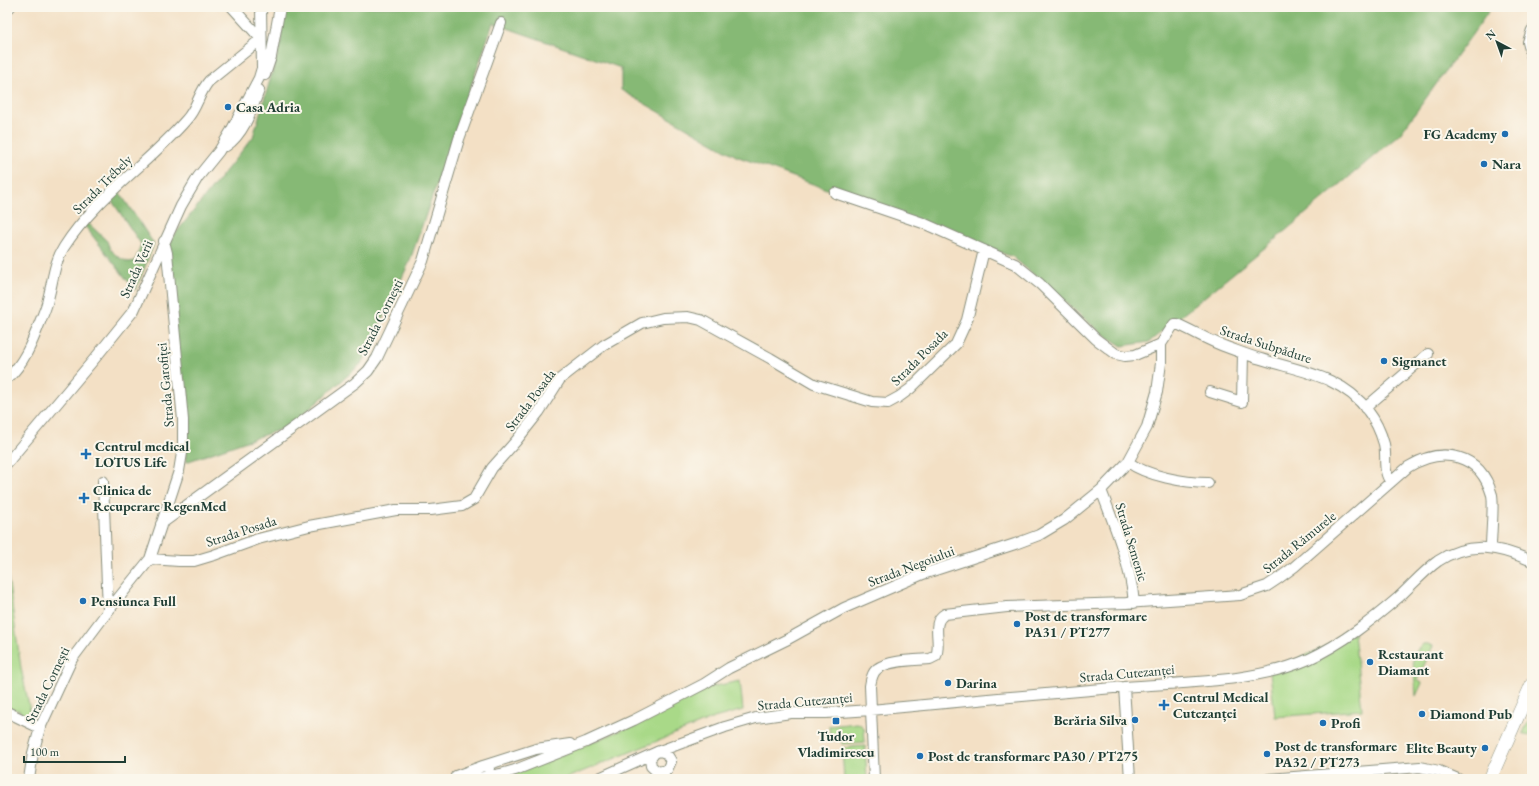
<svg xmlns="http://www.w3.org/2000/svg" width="1539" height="786" font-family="'EB Garamond',serif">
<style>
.green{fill:#a9d988;stroke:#648b5e}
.forest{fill:#86b974;stroke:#527b54}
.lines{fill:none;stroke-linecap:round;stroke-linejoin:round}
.minor-casing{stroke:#898e7c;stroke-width:12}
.major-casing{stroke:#898e7c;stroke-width:14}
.minor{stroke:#fff;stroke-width:10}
.major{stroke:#fff;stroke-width:13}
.poi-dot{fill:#1f6fb2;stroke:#fbf7ec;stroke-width:1.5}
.labels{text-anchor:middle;stroke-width:4;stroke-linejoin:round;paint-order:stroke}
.poi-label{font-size:14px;font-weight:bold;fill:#1f3d34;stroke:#fbf7ec;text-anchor:start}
.street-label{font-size:14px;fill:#1f3d34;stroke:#fbf7ec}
</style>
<rect width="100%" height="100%" fill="#fbf7ec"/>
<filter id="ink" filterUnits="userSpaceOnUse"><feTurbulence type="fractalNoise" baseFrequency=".025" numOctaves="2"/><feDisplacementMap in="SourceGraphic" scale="8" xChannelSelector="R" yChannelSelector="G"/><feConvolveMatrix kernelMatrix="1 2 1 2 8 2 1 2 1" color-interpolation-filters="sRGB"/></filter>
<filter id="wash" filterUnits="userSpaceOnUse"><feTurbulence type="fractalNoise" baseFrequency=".012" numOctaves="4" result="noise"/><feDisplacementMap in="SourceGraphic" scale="16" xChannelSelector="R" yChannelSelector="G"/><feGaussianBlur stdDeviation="0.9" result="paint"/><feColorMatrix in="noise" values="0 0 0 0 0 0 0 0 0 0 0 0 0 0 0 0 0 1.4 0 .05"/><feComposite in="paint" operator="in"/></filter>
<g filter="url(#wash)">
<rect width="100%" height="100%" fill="#f3e0c5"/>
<path class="green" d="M7,570l14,98 11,52 -10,-4 -3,-6 -12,-1z
M1354,633l8,77 -87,7 -5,-45z
M1423,644h5l5,2 -16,34 5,3 -6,13 -3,-36 1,-6z
M740,681l3,29 -29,8 -150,61h-61l126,-52 76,-39z
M1532,713v17l-3,6 -6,-3z
M857,723l3,1 4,4 1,14 -23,2 -1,-4 -6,1v-4h-5l-1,-11z
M865,746l2,33h-23l-2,-31z"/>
<path class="forest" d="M282,7h1210l-92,127 -122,103 -129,105 -27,4 -22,-14 -87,-75 -277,-101 -115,-66v-22l-128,-45 -84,240 -48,101 -71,62 -104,36 -19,-218 86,-107 28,-94z
M116,187l38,57 -18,45h-2l-50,-64 5,-1 18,17 3,8 8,8 10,5 7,-1 6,-17 -31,-46z"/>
</g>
<g filter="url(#ink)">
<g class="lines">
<defs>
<path id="minor" d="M232,7l29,32
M7,9l3,-2
M1532,30l-4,12 4,16
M265,75l6,-18 9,-50
M226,146c18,-12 26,-37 33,-56
M835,193l88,30 92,41 25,20 56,55 20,15 9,2 10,-1 26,-11
M1161,344l13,-20h3c18,8 34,18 52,24 11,4 21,8 32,11 38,12 82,17 107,52 7,9 13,22 16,33 3,13 -2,27 7,38
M7,379c17,-16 25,-36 33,-57 3,-8 7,-16 8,-23 5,-18 6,-37 16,-52 32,-50 84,-83 122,-127 11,-11 13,-28 23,-39l52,-42
M1210,392l32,10 1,-49
M1365,408l63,-54
M1128,462c19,14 57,21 80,21
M7,463l89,-106 38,-47 47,-104 17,-29 21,-26 12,-20 28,-53 3,-10 -1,-61
M103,481l5,130
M1101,490c13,34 30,76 33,113
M161,524l194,-141 13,-12 9,-13 46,-97 36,-122 42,-116
M150,559l29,2h15l20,-6 44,-16 51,-13 87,-16h35l31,-4 12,-7 18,-31 24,-27 23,-29 21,-33 44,-34 38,-22 21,-5 25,-1 13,3 69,38 44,26 58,18 16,1 11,-6 11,-8 46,-45 11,-24 17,-70
M1124,687l6,92
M7,712l33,16
M654,754l-4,5 1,7 14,13
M483,766l53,-17 34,-5
M658,772l9,-2 4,-9 -5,-8 -6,-2
M456,776l27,-10 6,2
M29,779l4,-26 7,-25 32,-69 36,-48 42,-52 29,-88 4,-24v-27l-16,-167 -3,-12
M473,779l28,-5 14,-4 71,-28 48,-22 70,-36 25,-16 59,-29 56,-31 79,-34 92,-30 24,-9 25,-15 37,-30 27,-28 19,-35 10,-35 4,-29v-19
M597,779l60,-27 68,-25 31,-9 35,-5h35l45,-3c85,-8 169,-16 254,-23 58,-5 130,-4 184,-28 34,-16 62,-38 90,-62 13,-12 25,-26 39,-36 32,-21 62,-14 94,0
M874,779l-4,-93c1,-6 2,-13 7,-17 11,-9 39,-9 53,-10l6,-3c6,-14 -6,-34 9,-42l62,-7 119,-4 114,-8 27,-9 12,-8 15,-11 114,-100c34,-21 72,-14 84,28 2,9 -1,40 -1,52
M1269,779l151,-12 19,4 19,8"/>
<path id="major" d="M1490,779l42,-95"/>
</defs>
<use href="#minor" class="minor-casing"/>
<use href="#major" class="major-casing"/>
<use href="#minor" class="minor"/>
<use href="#major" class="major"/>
</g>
</g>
<g class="poi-dot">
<circle cx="228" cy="107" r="4"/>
<circle cx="1505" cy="134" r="4"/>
<circle cx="1484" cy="164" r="4"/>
<circle cx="1384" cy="361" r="4"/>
<path d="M84 448h4v4h4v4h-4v4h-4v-4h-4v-4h4z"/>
<path d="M82 492h4v4h4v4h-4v4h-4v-4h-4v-4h4z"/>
<circle cx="83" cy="601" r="4"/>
<circle cx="1017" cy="624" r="4"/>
<circle cx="1370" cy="662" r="4"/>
<circle cx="948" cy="683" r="4"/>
<path d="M1162 699h4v4h4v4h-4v4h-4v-4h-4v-4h4z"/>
<circle cx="1422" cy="714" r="4"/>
<circle cx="1135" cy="720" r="4"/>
<rect x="832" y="717" width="8" height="8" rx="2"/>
<circle cx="1323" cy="723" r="4"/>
<circle cx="1485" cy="748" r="4"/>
<circle cx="1267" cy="754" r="4"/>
<circle cx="920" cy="756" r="4"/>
</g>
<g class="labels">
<g class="poi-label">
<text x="236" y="112">Casa Adria</text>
<text x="1497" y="139" text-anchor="end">FG Academy</text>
<text x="1492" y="169">Nara</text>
<text x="1392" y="366">Sigmanet</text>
<text x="95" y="451">Centrul medical<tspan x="95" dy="16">LOTUS Life</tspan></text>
<text x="93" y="495">Clinica de<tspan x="93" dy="16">Recuperare RegenMed</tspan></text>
<text x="91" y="606">Pensiunea Full</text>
<text x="1025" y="621">Post de transformare<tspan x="1025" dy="16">PA31 / PT277</tspan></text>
<text x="1378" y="659">Restaurant<tspan x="1378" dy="16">Diamant</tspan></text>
<text x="956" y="688">Darina</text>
<text x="1173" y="702">Centrul Medical<tspan x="1173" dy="16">Cutezanței</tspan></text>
<text x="1430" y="719">Diamond Pub</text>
<text x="1127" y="725" text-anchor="end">Berăria Silva</text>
<text x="1331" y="728">Profi</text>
<text x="836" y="741" text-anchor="middle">Tudor<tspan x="836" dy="16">Vladimirescu</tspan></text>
<text x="1275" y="751">Post de transformare<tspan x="1275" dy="16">PA32 / PT273</tspan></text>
<text x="1477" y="753" text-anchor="end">Elite Beauty</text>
<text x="928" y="761">Post de transformare PA30 / PT275</text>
</g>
<g class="street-label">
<text transform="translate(102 184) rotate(-45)" y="5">Strada Trébely</text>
<text transform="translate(136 269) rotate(-66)" y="5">Strada Verii</text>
<text transform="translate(380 317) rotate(-63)" y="5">Strada Cornești</text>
<text transform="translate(1266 344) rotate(18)" y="5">Strada Subpădure</text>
<text transform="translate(919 357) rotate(-45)" y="5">Strada Posada</text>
<text transform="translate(165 385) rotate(-95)" y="5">Strada Garofiței</text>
<text transform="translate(530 400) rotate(-53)" y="5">Strada Posada</text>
<text transform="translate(241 531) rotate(-18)" y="5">Strada Posada</text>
<text transform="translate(1132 542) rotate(73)" y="5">Strada Semenic</text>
<text transform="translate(1299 542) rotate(-39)" y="5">Strada Rămurele</text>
<text transform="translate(911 566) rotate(-21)" y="5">Strada Negoiului</text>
<text transform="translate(1127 673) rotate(-5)" y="5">Strada Cutezanței</text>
<text transform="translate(47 685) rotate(-64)" y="5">Strada Cornești</text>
<text transform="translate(805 701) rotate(-5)" y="5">Strada Cutezanței</text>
</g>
</g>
<rect width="1539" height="786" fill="none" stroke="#fbf7ec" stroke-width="24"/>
<g transform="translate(1497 42) rotate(319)" stroke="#fbf7ec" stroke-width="3" paint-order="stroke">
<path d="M0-3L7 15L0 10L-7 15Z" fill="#1f3d34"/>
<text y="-6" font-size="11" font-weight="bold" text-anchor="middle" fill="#1f3d34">N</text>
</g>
<path d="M24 756v6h101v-6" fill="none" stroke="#1f3d34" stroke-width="2"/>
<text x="30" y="756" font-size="12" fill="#1f3d34" stroke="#fbf7ec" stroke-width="3" paint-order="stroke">100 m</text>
</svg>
